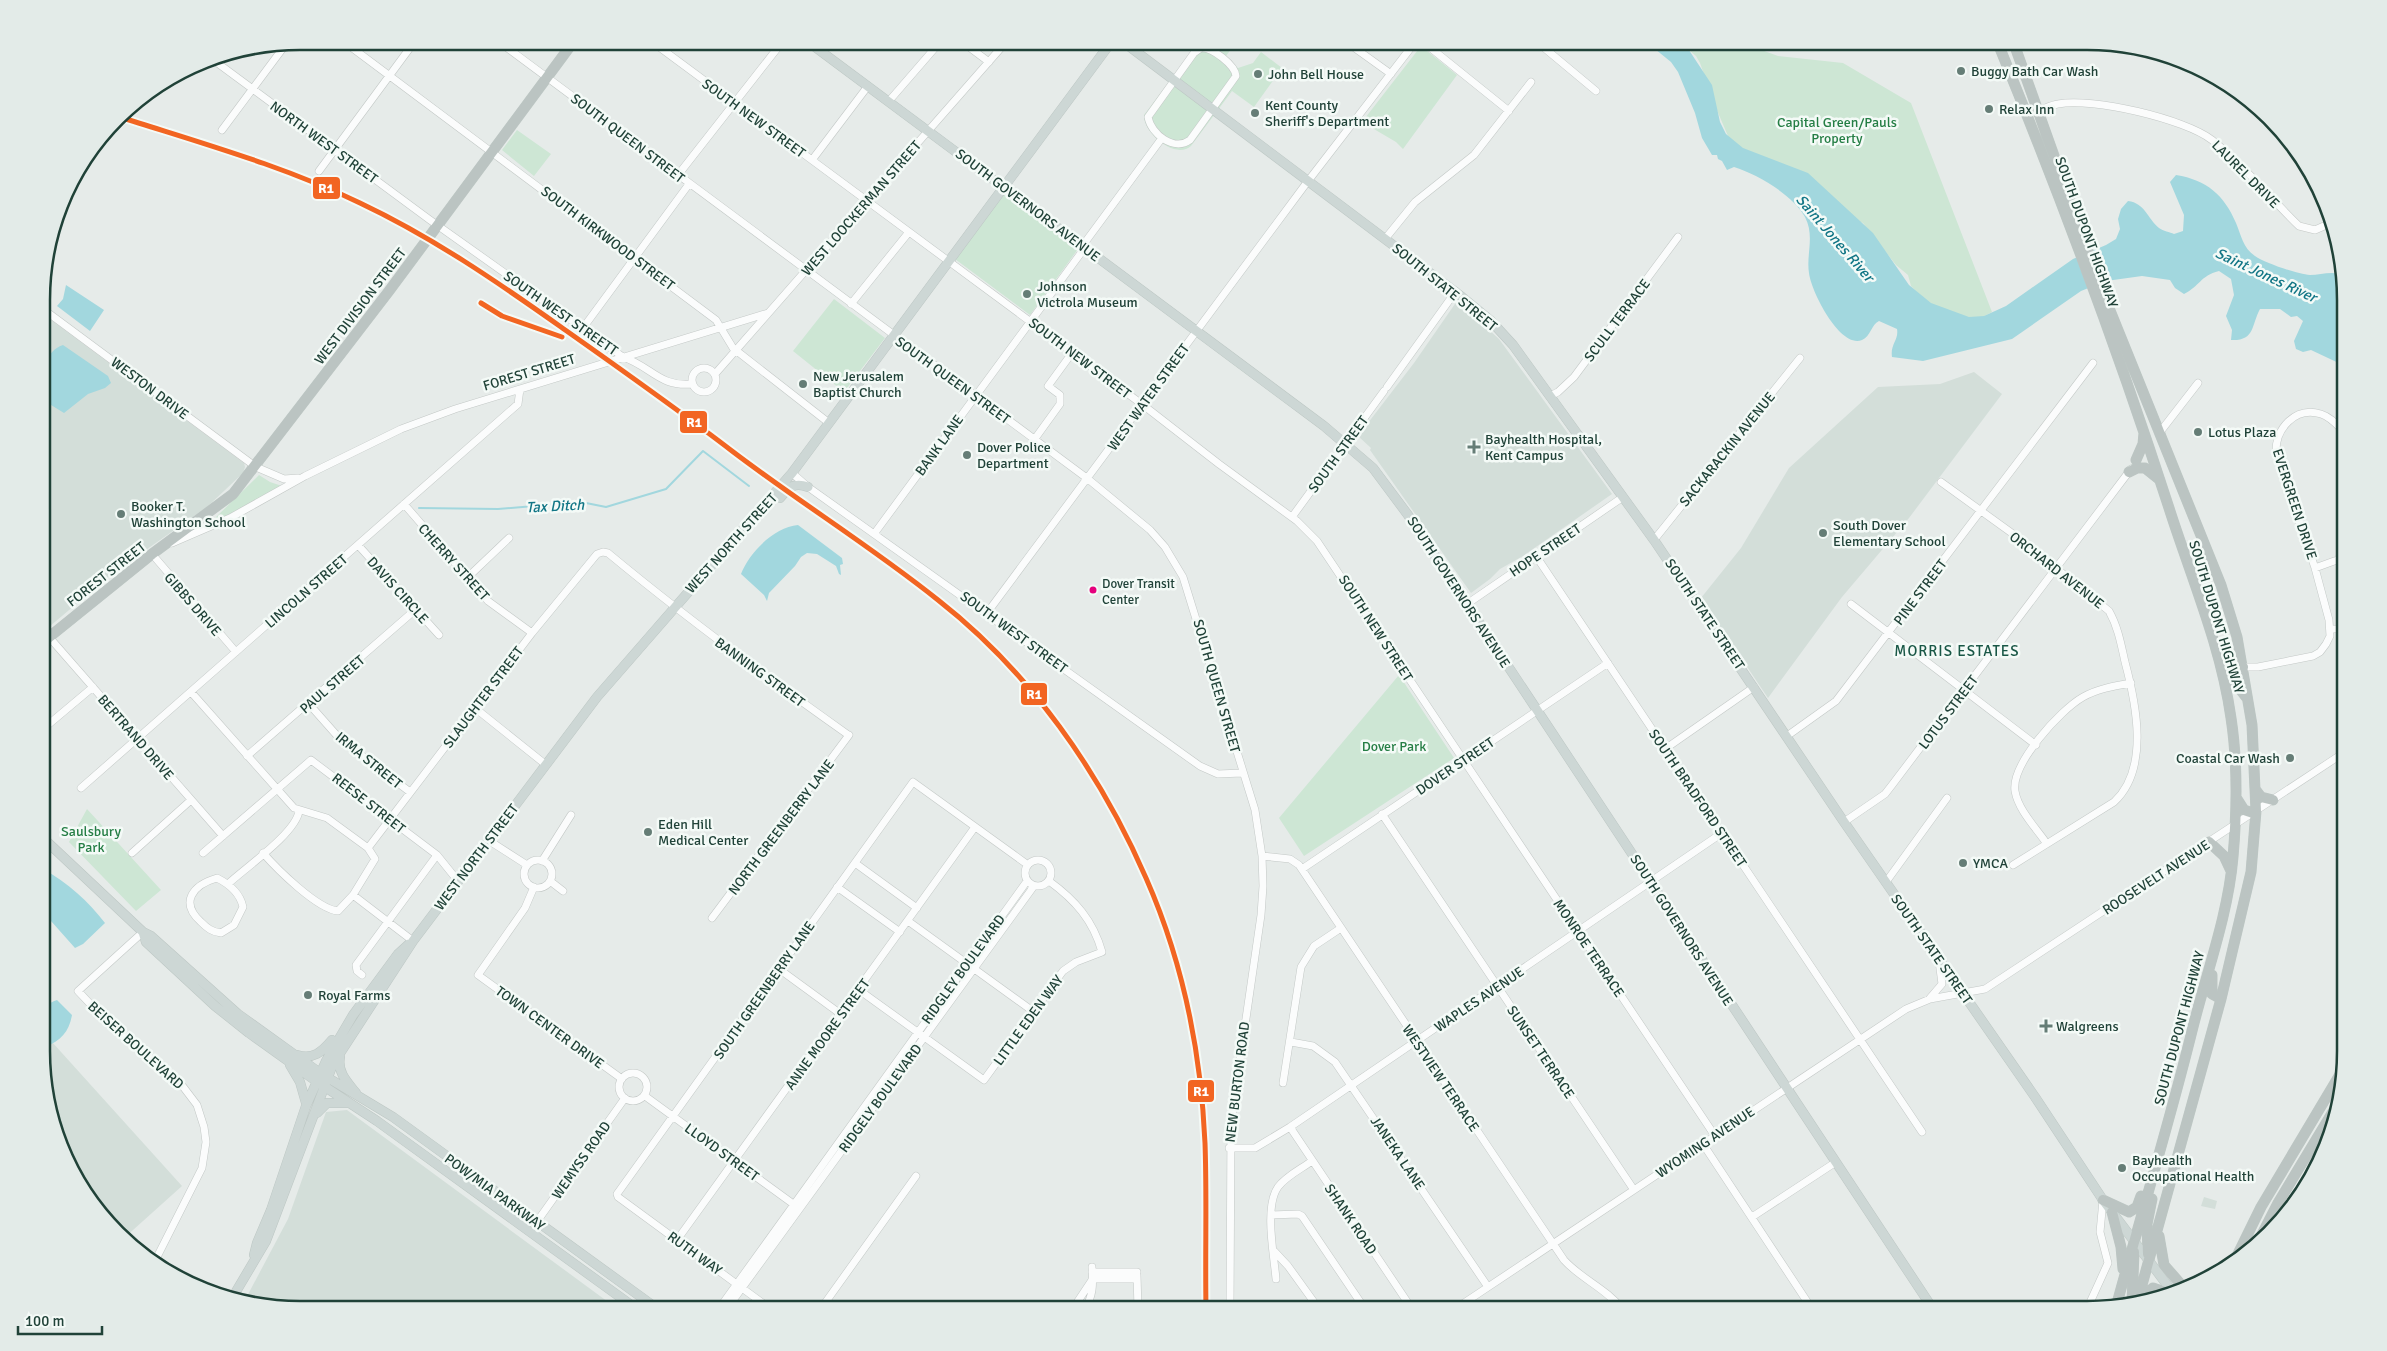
<svg xmlns="http://www.w3.org/2000/svg" width="2387" height="1351" font-family="Signika,sans-serif">
<style>
.built{fill:#d3ded9}
.green{fill:#cde6d4}
.water{fill:#a2d7de}
.lines{fill:none;stroke-linecap:round;stroke-linejoin:round}
.stream{stroke:#a2d7de;stroke-width:2}
.minor-casing{stroke:#c3c8c6;stroke-width:8}
.major-casing{stroke:#bdc7c4;stroke-width:10}
.highway-casing{stroke:#bdc7c4;stroke-width:11}
.minor{stroke:#fbfcfc;stroke-width:7}
.major{stroke:#cdd7d5;stroke-width:9}
.highway{stroke:#bbc4c2;stroke-width:10}
.rail-1-casing{stroke:#f4faf7;stroke-width:9}
.rail-1{stroke:#f26522;stroke-width:5}
.poi-dot{fill:#657d76;stroke:#f4faf7;stroke-width:2}
.bus-dot{fill:#e5007d;stroke:#f4faf7;stroke-width:2}
.labels{text-anchor:middle;stroke-width:5;stroke-linejoin:round;paint-order:stroke}
.bus-label{font-size:13px;fill:#204238;stroke:#f4faf7;text-anchor:start}
.poi-label{font-size:14px;fill:#204238;stroke:#f4faf7;text-anchor:start}
.street-label{font-size:14px;fill:#204238;stroke:#f4faf7}
.park-label{font-size:14px;fill:#257e45;stroke:#f4faf7}
.water-label{font-size:15px;font-style:italic;fill:#127686;stroke:#f4faf7}
.neighbourhood-label{font-size:15px;letter-spacing:1px;fill:#195746;stroke:#f4faf7}
.rim{fill:none;stroke:#204238;stroke-width:2.5}
.line-badge{stroke:#f4faf7;stroke-width:2}
.badge-label{font-size:14px;text-anchor:middle;font-weight:bold;fill:#fff}
</style>
<rect width="100%" height="100%" fill="#e6ebe9"/>
<path class="built" d="M1457,301l42,38 113,155 -89,62 -23,13 -10,10 -19,14 -101,-143 1,-2 -13,-12 56,-73z
M43,314l201,149 1,4 -2,6 -36,34 -94,66 -70,59z
M1974,372l28,22 -93,124 -67,79 -74,101 -67,-100 40,-50 48,-80 89,-81 62,-3z
M43,1032l139,154 -59,53 -38,-45 -30,-60 -12,-50z
M347,1110l272,200h-319l-56,-8 44,-83 38,-107z
M2204,1197l13,4 -2,8 -14,-3z"/>
<path class="green" d="M1192,41h45l-11,15 12,12 15,-5 8,-11 21,16 -28,39 -22,-16 -41,55c-16,14 -48,-13 -47,-31l52,-69z
M1678,41h59l41,15 65,7 68,40 81,209 -19,10 -45,-18 -17,-18 -3,-11 -12,-10 -33,-42 -8,-3 -124,-77 -15,-35 -16,-45 -4,-7z
M1421,46l36,29 -54,74 -7,-7 -34,-20z
M517,130l34,24 -17,22 -32,-26z
M1003,194l75,55 -48,66 -75,-56z
M834,299l51,39 -41,54 -51,-41z
M259,475l11,7 12,4 -67,36 -2,-2z
M1399,675l55,83 -150,98 -25,-38z
M87,809l74,81 -25,21 -67,-69z"/>
<path class="water" d="M1615,41h68l29,44 8,37 6,12 17,14 65,25 65,60 36,52 22,18 38,14 15,-1 22,-10 67,-47 33,-14 10,-6 4,-10 -2,-10 3,-10 7,-8c17,2 19,17 31,27 4,3 11,4 15,6l9,-3 1,-16 -14,-33 6,-7c31,5 48,20 60,48 5,12 7,25 19,33 10,7 42,18 55,19 11,0 24,-5 34,1l1,90 -34,-16 -8,2 -7,-3 -2,-8 9,-20 -6,-5 -6,1 -11,-8h-20c-9,17 -5,32 -29,31l1,-10 -6,-14 8,-21 -3,-16 -12,-8c-19,5 -19,15 -35,23l-9,-6 -5,-8 -28,-4 -36,5 -25,10 -69,48 -89,22 -31,-4c-2,-13 7,-17 5,-28l-18,-8c-8,4 -8,15 -17,19 -22,9 -51,-49 -53,-67 -3,-19 6,-37 -4,-56 -12,-22 -48,-43 -71,-50l-7,3 -5,-9 -4,-2 -1,-4h-5l-10,-17 -7,-25 -17,-41 -7,-10 -16,-13 -16,-6 -12,3 -5,5z
M66,285l38,25 -14,21 -33,-25 6,-7z
M63,345l45,31 3,7 -6,5 -17,6 -24,19 -21,-13c0,-19 -3,-47 20,-55z
M798,525l44,33 1,6 -3,1 1,10 -2,-1 -3,-8 -19,-12 -10,-1 -6,4 -6,9 -26,27 -2,8 -3,-6 -23,-21c8,-21 33,-47 57,-49z
M43,869c24,13 46,33 62,54l-22,21 -8,4 -32,-36z
M57,1000l15,15c-3,17 -11,25 -26,32l-3,-3c0,-17 -5,-39 14,-44z"/>
<g class="lines">
<path class="stream" d="M419,508l79,1 83,-7 25,5 60,-18 37,-38 46,35"/>
<defs>
<path id="minor" d="M343,41l373,279 17,28 96,75
M498,41l590,438 62,51 15,17 18,30 72,233 7,46 1,30 -2,29 -30,207 -1,187
M651,41l492,364 76,59 78,57 20,20 398,595
M961,41l28,21
M1345,41l46,33
M1422,41l87,70
M1536,41l60,50
M1201,48c11,-1 34,17 35,28l-46,64c-16,12 -39,-6 -42,-23l46,-64z
M212,59l218,161 193,137c29,10 36,30 69,27
M889,101l52,-60
M2037,111c7,-2 14,-6 21,-7 34,-7 127,15 154,36 32,25 58,58 87,86l16,4 18,-8
M222,130l64,-86
M812,160l56,-74
M319,171l96,-130
M678,175l105,-134
M1385,239l30,-37 59,-47 57,-73
M851,304l58,-72
M43,309l213,158 28,12 14,-1
M583,328l106,-144
M692 380a12 12 0 1 1 24 0a12 12 0 1 1-24 0Z
M715,374l292,-333
M1387,387l69,-96
M1550,396l8,-4 16,-15 104,-140
M2160,432l38,-49
M1034,440l26,-36v-9l-12,-9 24,-33
M792,473l16,14 392,279 18,8 24,-1
M1941,482l79,57 89,72c9,16 12,33 16,51 11,41 25,107 -11,140l-101,63
M404,504l84,97 44,32
M1292,517l92,-126
M874,534l207,-281 5,-12 76,-103
M1654,540l146,-182
M172,543l58,-25 75,-42 96,-47 54,-20 313,-96
M358,545l81,90
M152,554l84,98
M1536,556l386,576
M2315,568l22,-8 8,-8
M468,577l41,-39
M1467,604l156,-107
M1851,604l185,141
M987,613l318,-428 111,-144
M2331,629h14
M49,637l174,199
M2243,667h15l55,-11 7,-4 6,-8 4,-8 -1,-16 -14,-52 -39,-115c-1,-24 19,-47 45,-39 10,3 17,12 24,19
M191,692l103,116 33,10 41,30 7,11 -22,36 -15,16c-21,-2 -61,-42 -75,-58
M309,704l31,35 70,53
M475,708l70,56
M43,729l50,-42
M1787,736l49,-35 257,-338
M1665,749l89,-62
M247,756l168,-146
M81,788l437,-384 2,-15
M1382,814l252,376
M1844,822l41,-28 7,-9 239,-316
M488,840l39,25
M2047,844c-10,-15 -29,-34 -32,-53 -4,-27 45,-81 68,-94 14,-8 31,-11 48,-14
M368,848l164,-215 65,-79 6,-2 5,1c77,64 157,123 239,181
M132,853l59,-53
M203,853l108,-93 126,95 21,26
M1262,856l28,3 9,6 265,395c17,19 43,29 58,49
M1025 873a13 13 0 1 1 26 0a13 13 0 1 1-26 0Z
M524 874a14 14 0 1 1 28 0a14 14 0 1 1-28 0Z
M542,861l29,-46
M855,863l62,45
M1302,869l306,-206
M217,878c12,6 23,15 26,29l-9,18 -13,8c-9,-1 -14,-5 -20,-11 -22,-20 -8,-37 16,-44z
M550,881l13,10
M1886,882l61,-84
M228,884c17,-16 68,-51 71,-73
M534,887l-9,21 -47,67 144,104
M837,887l63,45
M353,895l60,46
M712,918l137,-183
M908,921l126,91
M143,932l-65,59 33,35 70,58 16,21 7,22 2,15 -4,26 -48,95
M779,969l63,46
M362,975l-5,-4 -1,-6 81,-110
M859,990l125,90 79,-109 13,-9 26,-10c-9,-32 -27,-52 -53,-71
M1930,998l12,-14 -3,-23
M1291,1042l22,4 22,16 153,225
M619 1087a14 14 0 1 1 28 0a14 14 0 1 1-28 0Z
M1283,1083l18,-116 13,-21 27,-18
M645,1096l151,110
M1290,1127l122,182
M1703,1144l109,165
M1229,1148h26l35,-21 432,-294
M1271,1215l27,-1 4,2 63,93
M1752,1217l84,-55
M536,1223l89,-125
M677,1240l298,-413
M1274,1251l14,15 31,43
M1092,1272h45
M1137,1275l1,34
M1092,1279h45
M1276,1279c-2,-24 -12,-72 2,-92 8,-11 23,-18 34,-26
M1455,1309l451,-300 24,-10 55,-10 360,-237
M2087,1309l21,-46 -8,-31 3,-32
M718,1310l309,-429
M726,1310l308,-424
M772,1310l-154,-113 -1,-3 296,-412 115,83
M820,1310l96,-134
M1072,1310l20,-30
M1084,1310c10,-15 9,-26 8,-43"/>
<path id="major" d="M807,41l517,385 49,42 35,47 525,794
M1122,41l340,256 28,23 23,25 141,195 190,282 191,275 68,103 71,94
M780,498c9,-11 14,-16 28,-11
M43,838l100,94 8,4 87,78 82,59 73,44 266,193
M143,932l3,10 69,64 34,27 67,48 61,40 261,189
M297,1055c16,5 25,-3 35,-15
M340,1057c-3,15 7,25 16,36
M290,1065l10,17 6,21
M317,1113l10,-10h20
M254,1255l3,-12 14,-33 35,-104 20,-45 27,-46 45,-61 11,-10
M231,1300l35,-59 67,-177 80,-123 184,-244 195,-224 320,-432"/>
<path id="highway" d="M1997,41c63,154 121,309 172,467 22,69 52,138 62,210 7,46 6,93 2,139 -5,59 -27,117 -41,174 -23,93 -51,184 -76,276
M2013,41l90,252 118,292 16,52 15,88 4,86 -5,61 -30,127 -84,304
M2136,460l7,-16 1,-11
M2129,472l8,-4h8l15,12
M43,642l109,-88 81,-60 156,-203 185,-250
M2217,644l14,18 12,5
M2224,680l12,4 10,13
M2255,789l6,8 12,3
M2237,799l7,11 9,3
M2209,842l15,14 7,15
M2212,975v19l9,5
M2103,1200l26,12 8,-5 4,-11
M2112,1212l9,35 2,22
M2159,1236l5,29 21,24
M2257,1244l21,-41 62,-103
M2148,1254l-1,-30 5,-25
M2235,1260l26,-53 84,-141
M2142,1302l3,-7 8,-7 20,7
M2132,1303l2,-51"/>
</defs>
<use href="#minor" class="minor-casing"/>
<use href="#major" class="major-casing"/>
<use href="#highway" class="highway-casing"/>
<use href="#minor" class="minor"/>
<use href="#major" class="major"/>
<use href="#highway" class="highway"/>
<defs>
<path id="rail-1" d="M120,117c81,26 164,49 240,86 72,34 136,78 201,124 58,41 115,81 171,124 67,51 140,96 206,149 92,72 162,172 208,278 37,84 55,174 59,265 2,55 0,111 1,166
M481,303l21,13 60,21"/>
</defs>
<use href="#rail-1" class="rail-1-casing"/>
<use href="#rail-1" class="rail-1"/>
</g>
<g class="poi-dot">
<circle cx="1961" cy="71" r="5"/>
<circle cx="1258" cy="74" r="5"/>
<circle cx="1989" cy="109" r="5"/>
<circle cx="1255" cy="113" r="5"/>
<circle cx="1027" cy="294" r="5"/>
<circle cx="803" cy="384" r="5"/>
<circle cx="2198" cy="432" r="5"/>
<path d="M1471.5 439.5h5v5h5v5h-5v5h-5v-5h-5v-5h5z"/>
<circle cx="967" cy="455" r="5"/>
<circle cx="121" cy="514" r="5"/>
<circle cx="1823" cy="533" r="5"/>
<circle cx="2290" cy="758" r="5"/>
<circle cx="648" cy="832" r="5"/>
<circle cx="1963" cy="863" r="5"/>
<circle cx="308" cy="995" r="5"/>
<path d="M2043.5 1018.5h5v5h5v5h-5v5h-5v-5h-5v-5h5z"/>
<circle cx="2122" cy="1168" r="5"/>
</g>
<circle class="bus-dot" cx="1093" cy="590" r="4.5"/>
<g class="labels">
<g class="bus-label">
<text x="1102" y="588">Dover Transit<tspan x="1102" dy="16">Center</tspan></text>
</g>
<g class="poi-label">
<text x="1971" y="76">Buggy Bath Car Wash</text>
<text x="1268" y="79">John Bell House</text>
<text x="1265" y="110">Kent County<tspan x="1265" dy="16">Sheriff's Department</tspan></text>
<text x="1999" y="114">Relax Inn</text>
<text x="1037" y="291">Johnson<tspan x="1037" dy="16">Victrola Museum</tspan></text>
<text x="813" y="381">New Jerusalem<tspan x="813" dy="16">Baptist Church</tspan></text>
<text x="2208" y="437">Lotus Plaza</text>
<text x="1485" y="444">Bayhealth Hospital,<tspan x="1485" dy="16">Kent Campus</tspan></text>
<text x="977" y="452">Dover Police<tspan x="977" dy="16">Department</tspan></text>
<text x="131" y="511">Booker T.<tspan x="131" dy="16">Washington School</tspan></text>
<text x="1833" y="530">South Dover<tspan x="1833" dy="16">Elementary School</tspan></text>
<text x="2280" y="763" text-anchor="end">Coastal Car Wash</text>
<text x="658" y="829">Eden Hill<tspan x="658" dy="16">Medical Center</tspan></text>
<text x="1973" y="868">YMCA</text>
<text x="318" y="1000">Royal Farms</text>
<text x="2056" y="1031">Walgreens</text>
<text x="2132" y="1165">Bayhealth<tspan x="2132" dy="16">Occupational Health</tspan></text>
</g>
<g class="street-label">
<text transform="translate(754 118) rotate(36)" y="5">SOUTH NEW STREET</text>
<text transform="translate(628 138) rotate(37)" y="5">SOUTH QUEEN STREET</text>
<text transform="translate(324 142) rotate(36)" y="5">NORTH WEST STREET</text>
<text transform="translate(2246 174) rotate(45)" y="5">LAUREL DRIVE</text>
<text transform="translate(1028 205) rotate(37)" y="5">SOUTH GOVERNORS AVENUE</text>
<text transform="translate(861 208) rotate(-49)" y="5">WEST LOOCKERMAN STREET</text>
<text transform="translate(2087 232) rotate(70)" y="5">SOUTH DUPONT HIGHWAY</text>
<text transform="translate(608 238) rotate(37)" y="5">SOUTH KIRKWOOD STREET</text>
<text transform="translate(1445 287) rotate(39)" y="5">SOUTH STATE STREET</text>
<text transform="translate(360 306) rotate(-53)" y="5">WEST DIVISION STREET</text>
<text transform="translate(561 313) rotate(35)" y="5">SOUTH WEST STREETT</text>
<text transform="translate(1617 320) rotate(-53)" y="5">SCULL TERRACE</text>
<text transform="translate(1080 358) rotate(37)" y="5">SOUTH NEW STREET</text>
<text transform="translate(529 372) rotate(-17)" y="5">FOREST STREET</text>
<text transform="translate(953 380) rotate(36)" y="5">SOUTH QUEEN STREET</text>
<text transform="translate(150 388) rotate(37)" y="5">WESTON DRIVE</text>
<text transform="translate(1148 397) rotate(-54)" y="5">WEST WATER STREET</text>
<text transform="translate(939 445) rotate(-54)" y="5">BANK LANE</text>
<text transform="translate(1727 449) rotate(-51)" y="5">SACKARACKIN AVENUE</text>
<text transform="translate(1338 454) rotate(-54)" y="5">SOUTH STREET</text>
<text transform="translate(2295 504) rotate(72)" y="5">EVERGREEN DRIVE</text>
<text transform="translate(731 543) rotate(-48)" y="5">WEST NORTH STREET</text>
<text transform="translate(1545 550) rotate(-34)" y="5">HOPE STREET</text>
<text transform="translate(454 562) rotate(48)" y="5">CHERRY STREET</text>
<text transform="translate(2057 570) rotate(38)" y="5">ORCHARD AVENUE</text>
<text transform="translate(106 574) rotate(-38)" y="5">FOREST STREET</text>
<text transform="translate(398 590) rotate(48)" y="5">DAVIS CIRCLE</text>
<text transform="translate(306 591) rotate(-41)" y="5">LINCOLN STREET</text>
<text transform="translate(1459 592) rotate(57)" y="5">SOUTH GOVERNORS AVENUE</text>
<text transform="translate(1920 592) rotate(-53)" y="5">PINE STREET</text>
<text transform="translate(193 604) rotate(49)" y="5">GIBBS DRIVE</text>
<text transform="translate(1705 614) rotate(56)" y="5">SOUTH STATE STREET</text>
<text transform="translate(2217 617) rotate(73)" y="5">SOUTH DUPONT HIGHWAY</text>
<text transform="translate(1376 628) rotate(57)" y="5">SOUTH NEW STREET</text>
<text transform="translate(1014 632) rotate(36)" y="5">SOUTH WEST STREET</text>
<text transform="translate(760 672) rotate(36)" y="5">BANNING STREET</text>
<text transform="translate(332 684) rotate(-41)" y="5">PAUL STREET</text>
<text transform="translate(1217 686) rotate(74)" y="5">SOUTH QUEEN STREET</text>
<text transform="translate(483 697) rotate(-53)" y="5">SLAUGHTER STREET</text>
<text transform="translate(1948 712) rotate(-53)" y="5">LOTUS STREET</text>
<text transform="translate(136 737) rotate(49)" y="5">BERTRAND DRIVE</text>
<text transform="translate(369 760) rotate(39)" y="5">IRMA STREET</text>
<text transform="translate(1455 766) rotate(-34)" y="5">DOVER STREET</text>
<text transform="translate(1698 798) rotate(56)" y="5">SOUTH BRADFORD STREET</text>
<text transform="translate(369 803) rotate(38)" y="5">REESE STREET</text>
<text transform="translate(781 827) rotate(-53)" y="5">NORTH GREENBERRY LANE</text>
<text transform="translate(476 857) rotate(-53)" y="5">WEST NORTH STREET</text>
<text transform="translate(2156 877) rotate(-33)" y="5">ROOSEVELT AVENUE</text>
<text transform="translate(1682 930) rotate(57)" y="5">SOUTH GOVERNORS AVENUE</text>
<text transform="translate(1589 948) rotate(56)" y="5">MONROE TERRACE</text>
<text transform="translate(1932 949) rotate(55)" y="5">SOUTH STATE STREET</text>
<text transform="translate(963 969) rotate(-54)" y="5">RIDGLEY BOULEVARD</text>
<text transform="translate(764 990) rotate(-55)" y="5">SOUTH GREENBERRY LANE</text>
<text transform="translate(1479 999) rotate(-34)" y="5">WAPLES AVENUE</text>
<text transform="translate(1028 1020) rotate(-54)" y="5">LITTLE EDEN WAY</text>
<text transform="translate(550 1027) rotate(36)" y="5">TOWN CENTER DRIVE</text>
<text transform="translate(2179 1028) rotate(-75)" y="5">SOUTH DUPONT HIGHWAY</text>
<text transform="translate(827 1034) rotate(-54)" y="5">ANNE MOORE STREET</text>
<text transform="translate(136 1045) rotate(42)" y="5">BEISER BOULEVARD</text>
<text transform="translate(1541 1052) rotate(56)" y="5">SUNSET TERRACE</text>
<text transform="translate(1441 1078) rotate(56)" y="5">WESTVIEW TERRACE</text>
<text transform="translate(1237 1082) rotate(-83)" y="5">NEW BURTON ROAD</text>
<text transform="translate(880 1098) rotate(-54)" y="5">RIDGELY BOULEVARD</text>
<text transform="translate(1705 1142) rotate(-34)" y="5">WYOMING AVENUE</text>
<text transform="translate(722 1152) rotate(36)" y="5">LLOYD STREET</text>
<text transform="translate(1398 1153) rotate(56)" y="5">JANEKA LANE</text>
<text transform="translate(581 1160) rotate(-55)" y="5">WEMYSS ROAD</text>
<text transform="translate(495 1192) rotate(36)" y="5">POW/MIA PARKWAY</text>
<text transform="translate(1351 1219) rotate(56)" y="5">SHANK ROAD</text>
<text transform="translate(695 1253) rotate(36)" y="5">RUTH WAY</text>
</g>
<g class="park-label">
<text x="1837" y="127">Capital Green/Pauls<tspan x="1837" dy="16">Property</tspan></text>
<text x="1394" y="751">Dover Park</text>
<text x="91" y="836">Saulsbury<tspan x="91" dy="16">Park</tspan></text>
</g>
<g class="water-label">
<text transform="translate(1835 238) rotate(49)" y="5">Saint Jones River</text>
<text transform="translate(2266 275) rotate(25)" y="5">Saint Jones River</text>
<text transform="translate(555 506) rotate(-3)" y="5">Tax Ditch</text>
</g>
<g class="neighbourhood-label">
<text x="1957" y="656">MORRIS ESTATES</text>
</g>
</g>
<path d="M0 0H2387V1351H0ZM300 50H2087A250 250 0 0 1 2337 300V1051A250 250 0 0 1 2087 1301H300A250 250 0 0 1 50 1051V300A250 250 0 0 1 300 50Z" fill="#e3ebe8" fill-rule="evenodd"/>
<path class="rim" d="M300 50H2087A250 250 0 0 1 2337 300V1051A250 250 0 0 1 2087 1301H300A250 250 0 0 1 50 1051V300A250 250 0 0 1 300 50Z"/>
<g class="line-badge">
<rect x="312" y="176" width="29" height="24" rx="5" fill="#f26522"/>
<rect x="679" y="410" width="29" height="24" rx="5" fill="#f26522"/>
<rect x="1020" y="682" width="28" height="24" rx="5" fill="#f26522"/>
<rect x="1187" y="1079" width="28" height="24" rx="5" fill="#f26522"/>
</g>
<g class="badge-label">
<text x="326" y="193">R1</text>
<text x="694" y="427">R1</text>
<text x="1034" y="699">R1</text>
<text x="1201" y="1096">R1</text>
</g>
<path d="M18 1326v8h84v-8" fill="none" stroke="#204238" stroke-width="2.5"/>
<text x="25" y="1326" font-size="15" fill="#204238" stroke="#f4faf7" stroke-width="4" paint-order="stroke">100 m</text>
</svg>
